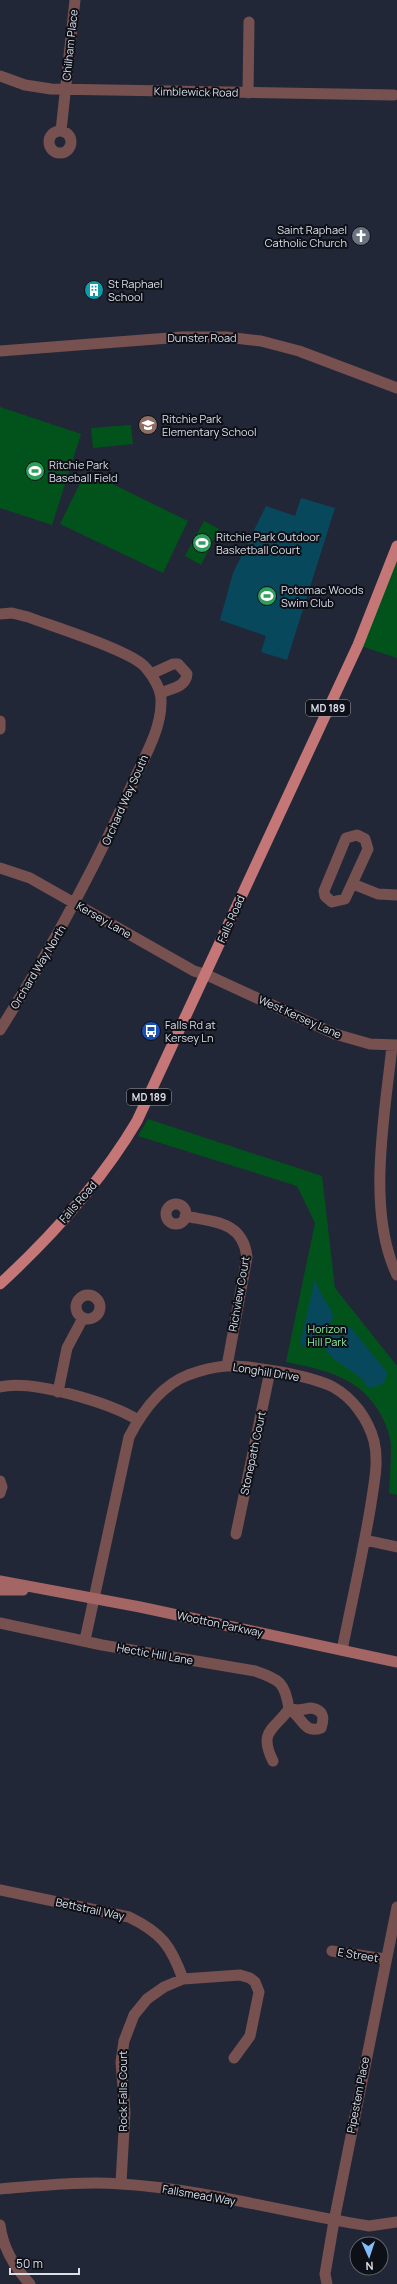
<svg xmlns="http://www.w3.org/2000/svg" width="397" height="2284" font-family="Manrope,sans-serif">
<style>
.green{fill:#02531b}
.water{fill:#07485d}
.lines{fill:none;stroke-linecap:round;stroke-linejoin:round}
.stream{stroke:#07485d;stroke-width:2.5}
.minor{stroke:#775150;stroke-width:11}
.tertiary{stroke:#775150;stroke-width:11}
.secondary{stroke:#a36665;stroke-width:11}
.primary{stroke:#c47776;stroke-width:11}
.labels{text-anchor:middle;stroke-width:4;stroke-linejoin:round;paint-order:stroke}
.shield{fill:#0e1017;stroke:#9ea1ab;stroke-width:1}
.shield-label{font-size:10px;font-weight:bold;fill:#dbdfea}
.street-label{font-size:11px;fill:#dbdfea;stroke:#0e1017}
.poi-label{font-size:11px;fill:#dbdfea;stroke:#0e1017;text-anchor:start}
.park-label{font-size:11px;fill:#8dec9a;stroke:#0e1017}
</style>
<rect width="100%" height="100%" fill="#222737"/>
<path class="green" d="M0,407l81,27 -29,91 -52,-17z
M131,425l2,19 -40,4 -2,-20z
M86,471l102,50 -25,52 -103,-49z
M204,521l15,8 -18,36 -16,-9z
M397,546v112l-39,-13z
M148,1119l174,57 13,112 62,78v129l-8,-2c1,-15 2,-31 2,-46 0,-10 -5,-23 -10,-32 -20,-38 -56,-45 -95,-53l29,-139 -18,-37 -159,-50z"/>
<path class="water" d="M301,498l34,10 -48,152 -26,-8 5,-16 -46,-16 13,-47 33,-67 29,10z
M315,1279c15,43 36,30 -10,68l-5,-3z
M335,1327l16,1 36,44c-1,12 -7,15 -19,15 -13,-20 -37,-22 -46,-44l3,-7z"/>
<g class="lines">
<path class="stream" d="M325,1331l2,3"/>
<path class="minor" d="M0,76l25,9 26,4 343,6
M248,93l1,-71
M61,131l14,-131
M49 142a11 11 0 1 1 22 0a11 11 0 1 1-22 0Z
M0,351l182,-14h44l35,4 38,10 98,37
M0,614l12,-1 16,4c23,9 105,34 118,51 8,9 16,23 15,35 0,26 -16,53 -27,77 -38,87 -83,169 -134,250
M151,674l22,-10h5l9,10c-1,13 -16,15 -27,19
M0,721v8
M357,835l8,4 3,10 -23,50 -13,3 -7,-6 -1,-5 22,-53z
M0,868l30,10 164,93 13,4 128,59 35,10 27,1
M353,884l25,10 19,1
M392,1046c-7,68 -26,165 5,229
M166 1214a10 10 0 1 1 20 0a10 10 0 1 1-20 0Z
M185,1216c29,6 58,5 62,41l-20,109
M76 1307a12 12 0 1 1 24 0a12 12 0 1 1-24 0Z
M0,1387c32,-8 110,16 138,33
M58,1392l9,-44 16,-30
M0,1481l2,6 -2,6
M236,1534l34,-163
M365,1540l32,7
M0,1623l102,22 153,26c25,9 30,11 34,38 -15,21 -31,22 -16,52
M85,1640l44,-203c13,-25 31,-51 59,-62 11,-4 26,-8 38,-9 24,-1 86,10 107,21 20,11 35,32 41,54 5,21 0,42 -3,63 -8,49 -19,97 -29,146
M311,1708c12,2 14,9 10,20 -18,6 -18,-11 -32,-19l10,1z
M0,1890l129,27c33,16 42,29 54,62
M332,1951l53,8
M121,2183l4,-71 -4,-50 3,-21 10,-26 13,-16 17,-12 19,-8 57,-4 10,3 5,4 4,10 -9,44 -16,22
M0,2225c3,24 14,42 30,59
M327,2284l-2,-10 9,-53 63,-314"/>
<path class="tertiary" d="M0,2189c40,-3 81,-8 121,-5 83,5 165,29 248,42l28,-4"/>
<path class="secondary" d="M0,1581l140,26 257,55
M0,1590h23"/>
<path class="primary" d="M0,1284c52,-48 101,-102 137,-163l221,-476 39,-99"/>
</g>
<defs>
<symbol id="church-disc" viewBox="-11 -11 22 22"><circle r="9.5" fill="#6b7280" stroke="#0e1017"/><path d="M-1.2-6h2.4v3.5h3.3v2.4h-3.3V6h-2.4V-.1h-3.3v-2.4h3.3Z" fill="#fff"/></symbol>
<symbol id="building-disc" viewBox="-11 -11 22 22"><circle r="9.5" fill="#0f9aa8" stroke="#0e1017"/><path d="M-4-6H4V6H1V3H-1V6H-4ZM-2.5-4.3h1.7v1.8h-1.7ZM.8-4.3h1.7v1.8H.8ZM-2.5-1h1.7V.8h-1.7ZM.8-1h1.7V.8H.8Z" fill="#fff"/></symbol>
<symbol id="school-disc" viewBox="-11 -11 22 22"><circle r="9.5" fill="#8d6e63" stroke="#0e1017"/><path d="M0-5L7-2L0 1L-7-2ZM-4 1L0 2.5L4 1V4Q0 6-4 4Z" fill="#fff"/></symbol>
<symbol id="stadium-disc" viewBox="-11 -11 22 22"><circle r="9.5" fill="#2e9e5b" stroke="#0e1017"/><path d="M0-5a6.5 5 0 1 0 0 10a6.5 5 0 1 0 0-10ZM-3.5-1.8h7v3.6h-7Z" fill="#fff"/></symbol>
<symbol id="bus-disc" viewBox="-11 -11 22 22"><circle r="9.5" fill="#1a4fb4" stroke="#0e1017"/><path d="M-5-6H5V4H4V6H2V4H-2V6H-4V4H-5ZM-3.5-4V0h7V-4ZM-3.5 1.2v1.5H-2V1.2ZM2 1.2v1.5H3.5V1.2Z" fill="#fff"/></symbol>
</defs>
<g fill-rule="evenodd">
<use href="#church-disc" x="350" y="225" width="22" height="22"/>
<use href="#building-disc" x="83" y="279" width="22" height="22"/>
<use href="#school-disc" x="137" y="414" width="22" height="22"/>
<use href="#stadium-disc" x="24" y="460" width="22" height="22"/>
<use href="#stadium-disc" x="191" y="532" width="22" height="22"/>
<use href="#stadium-disc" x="256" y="585" width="22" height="22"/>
<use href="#bus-disc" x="140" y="1020" width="22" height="22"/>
</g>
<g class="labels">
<g class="shield">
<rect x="306" y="700" width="44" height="16" rx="3"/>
<rect x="127" y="1089" width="44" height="16" rx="3"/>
</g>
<g class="shield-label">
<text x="328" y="712">MD 189</text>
<text x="149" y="1101">MD 189</text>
</g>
<g class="street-label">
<text transform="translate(70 45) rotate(-84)" y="4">Chilham Place</text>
<text transform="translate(196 92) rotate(1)" y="4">Kimblewick Road</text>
<text x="202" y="342">Dunster Road</text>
<text transform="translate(125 800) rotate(-66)" y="4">Orchard Way South</text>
<text transform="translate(231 919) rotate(-66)" y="4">Falls Road</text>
<text transform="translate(104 920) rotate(30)" y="4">Kersey Lane</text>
<text transform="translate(38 967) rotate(-59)" y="4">Orchard Way North</text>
<text transform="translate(300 1017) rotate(24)" y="4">West Kersey Lane</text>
<text transform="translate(78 1202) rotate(-49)" y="4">Falls Road</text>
<text transform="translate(239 1294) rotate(-80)" y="4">Richview Court</text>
<text transform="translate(266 1372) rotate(9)" y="4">Longhill Drive</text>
<text transform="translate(253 1453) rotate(-78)" y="4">Stonepath Court</text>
<text transform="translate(220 1624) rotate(12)" y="4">Wootton Parkway</text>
<text transform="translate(155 1654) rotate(10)" y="4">Hectic Hill Lane</text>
<text transform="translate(90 1909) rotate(12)" y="4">Bettstrail Way</text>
<text transform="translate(358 1955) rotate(9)" y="4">E Street</text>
<text transform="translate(123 2091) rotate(-90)" y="4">Rock Falls Court</text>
<text transform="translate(358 2095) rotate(-79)" y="4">Pipestem Place</text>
<text transform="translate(199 2195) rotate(10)" y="4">Fallsmead Way</text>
</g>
<g class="poi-label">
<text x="347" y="234" text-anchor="end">Saint Raphael<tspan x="347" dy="13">Catholic Church</tspan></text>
<text x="108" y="288">St Raphael<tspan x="108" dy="13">School</tspan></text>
<text x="162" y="423">Ritchie Park<tspan x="162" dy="13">Elementary School</tspan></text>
<text x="49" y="469">Ritchie Park<tspan x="49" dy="13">Baseball Field</tspan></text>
<text x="216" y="541">Ritchie Park Outdoor<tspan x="216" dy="13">Basketball Court</tspan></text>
<text x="281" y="594">Potomac Woods<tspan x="281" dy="13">Swim Club</tspan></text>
<text x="165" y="1029">Falls Rd at<tspan x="165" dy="13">Kersey Ln</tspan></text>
</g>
<g class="park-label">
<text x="327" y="1333">Horizon<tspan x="327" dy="13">Hill Park</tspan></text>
</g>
</g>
<g transform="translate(369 2256) rotate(177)"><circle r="19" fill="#0e1017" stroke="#60636b"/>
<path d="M0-3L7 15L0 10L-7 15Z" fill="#81bdfa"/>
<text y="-6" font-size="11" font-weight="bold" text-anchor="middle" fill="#dbdfea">N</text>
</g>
<path d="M10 2268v6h69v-6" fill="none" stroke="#dbdfea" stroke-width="2"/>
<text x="16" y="2268" font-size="12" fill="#dbdfea" stroke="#0e1017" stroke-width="3" paint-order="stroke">50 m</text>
</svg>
